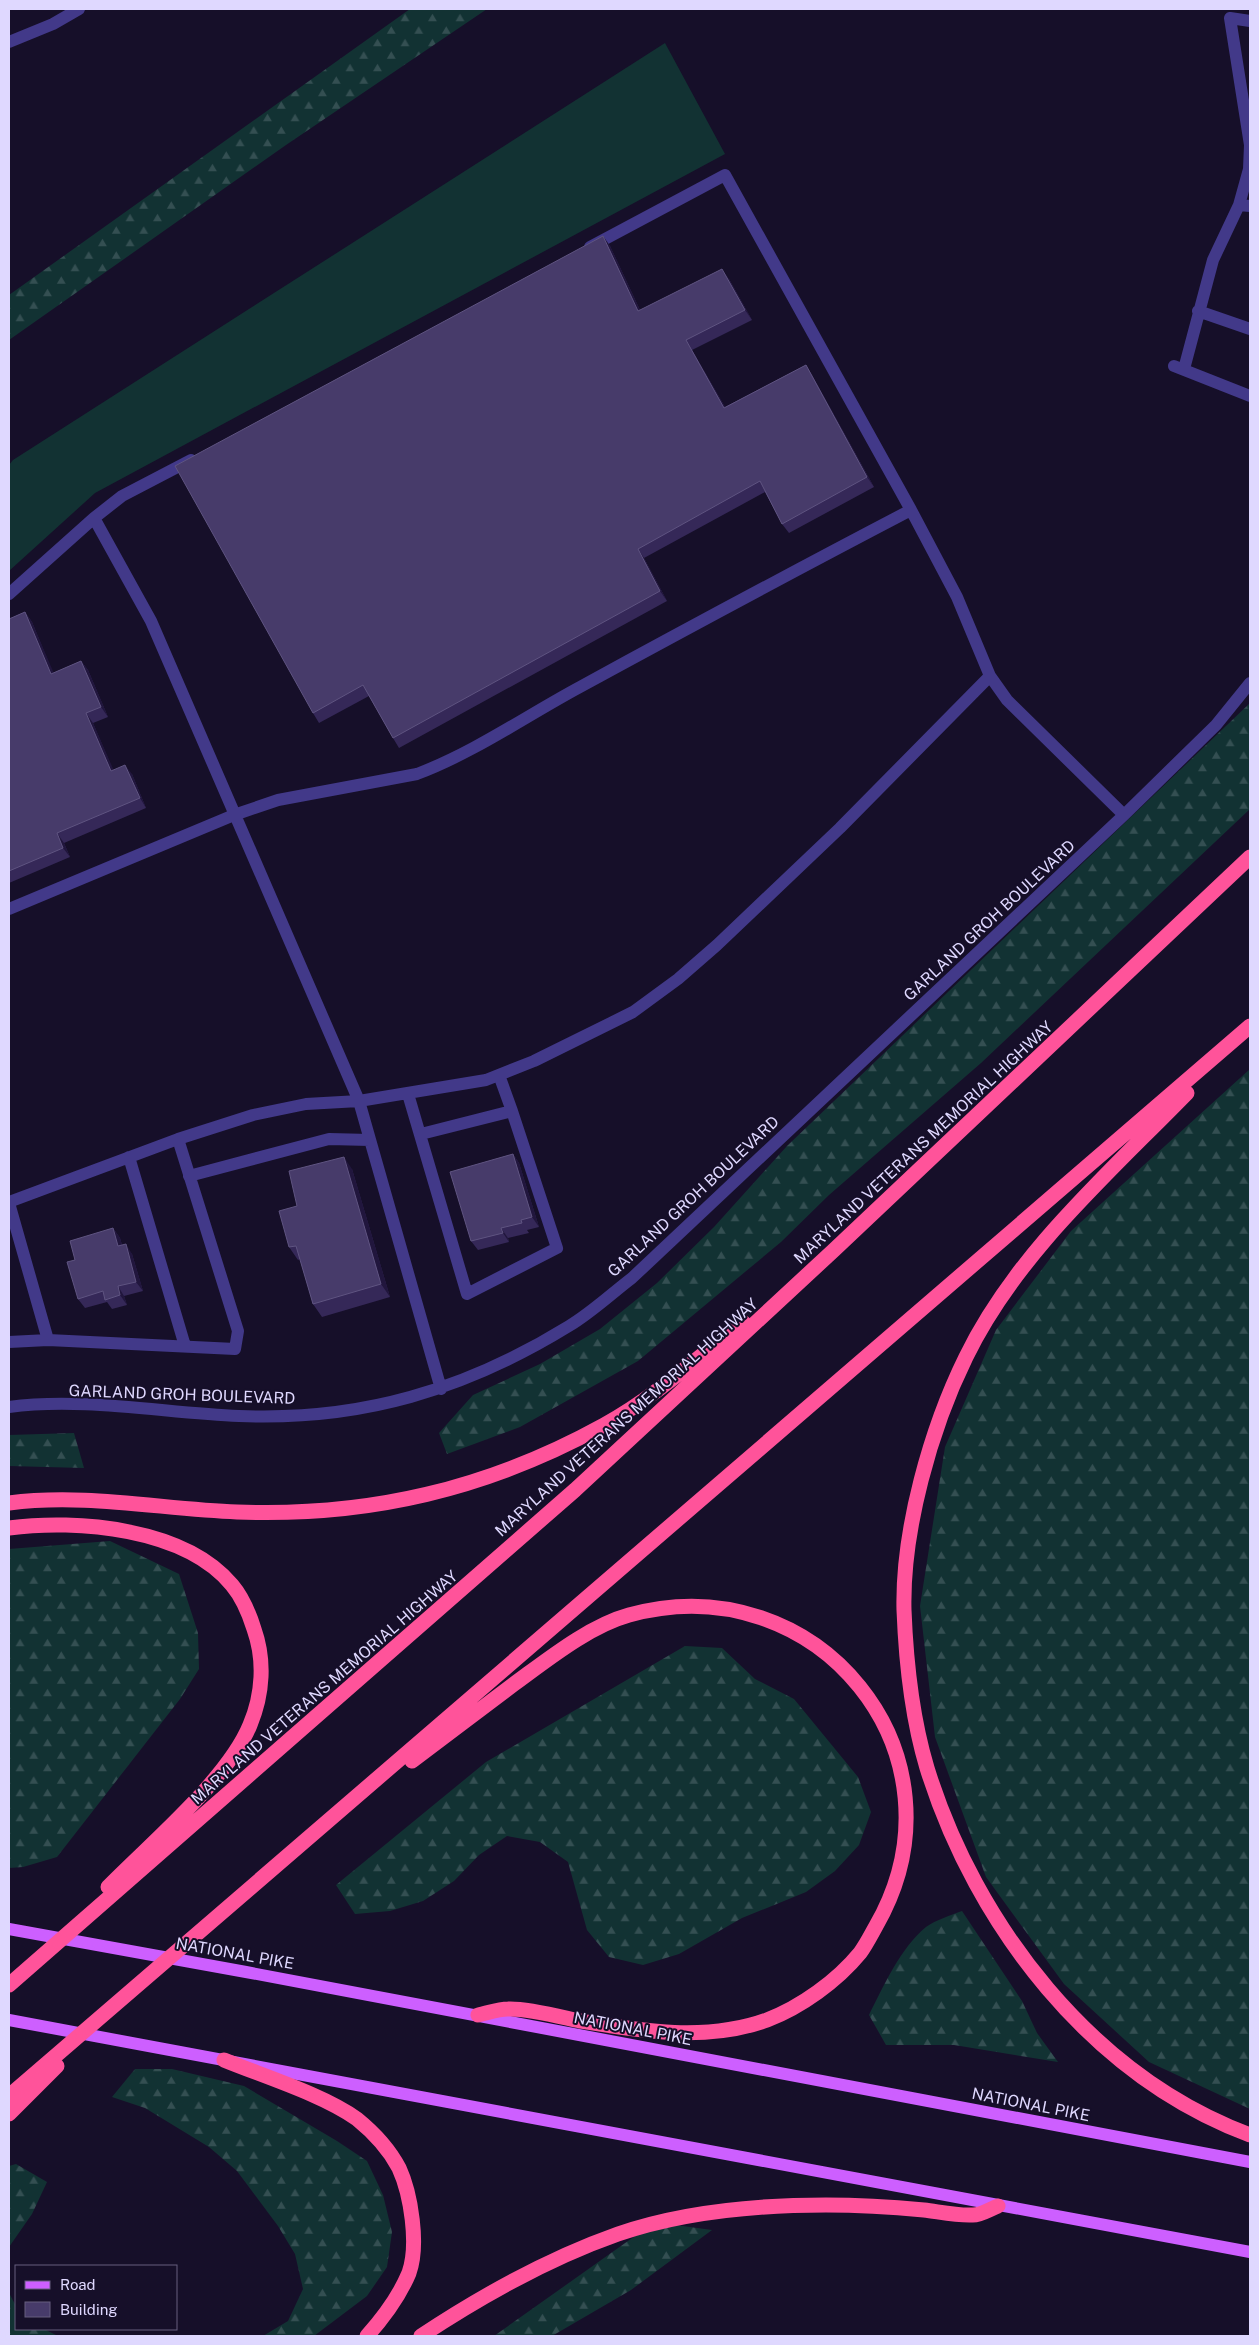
<svg xmlns="http://www.w3.org/2000/svg" width="1259" height="2345" font-family="'Public Sans',sans-serif">
<style>
.grass{fill:#123233}
.forest{fill:url(#forest-firs)}
.lines{fill:none;stroke-linecap:round;stroke-linejoin:round}
.minor{stroke:#423989;stroke-width:12}
.major{stroke:#cd5fff;stroke-width:12}
.highway{stroke:#ff539a;stroke-width:15}
.wall{fill:#352858}
.shaded-wall{fill:#21163d}
.building{fill:#473b6a;stroke:#5f5481}
.labels{text-anchor:middle;stroke-width:4;stroke-linejoin:round;paint-order:stroke}
.street-label{font-size:16px;fill:#dfd8ff;stroke:#160f29}
</style>
<defs>
<pattern id="forest-firs" width="22" height="20" patternUnits="userSpaceOnUse" patternTransform="scale(1.25)"><rect width="22" height="20" fill="#123233"/><path d="M5 1l3.5 6h-7zM16 11l3.5 6h-7z" fill="#344f52"/></pattern>
</defs>
<rect width="100%" height="100%" fill="#160f29"/>
<path class="grass" d="M665,43l60,111 -630,339 -86,78v-106l4,-5z"/>
<path class="forest" d="M410,9h77l-201,136 -277,195v-45z
M1250,703v106l-269,254 -152,132 -48,47 -143,119 -118,66 -73,27 -8,-21 34,-38 67,-31 60,-35 57,-46 57,-56 73,-81z
M1250,1069v1040l-101,-47 -85,-78 -78,-107 -51,-140 -15,-131 25,-159 51,-117 75,-99z
M74,1433l10,35 -75,-2v-31z
M110,1541l69,33 19,59 1,36 -19,30 -123,158 -34,10 -14,1v-319z
M685,1646l37,2 33,31 39,20 64,78 13,35 -12,33 -24,26 -29,21 -64,26 -63,36 -36,11 -34,-8 -22,-27 -19,-68 -28,-20 -33,-6 -28,19 -25,26 -31,20 -33,10 -35,3 -19,-29 150,-123z
M962,1911l60,90 15,32 21,29 -104,-17h-68l-17,-30c14,-28 32,-68 57,-88 10,-7 25,-12 36,-16z
M135,2069h37l72,17 93,55 30,20 16,34 9,37 -5,35 -20,29 -53,40h-51l25,-15 15,-32 -8,-35 -17,-28 -41,-55 -28,-24 -64,-39 -33,-11z
M16,2164l31,18 -15,32 -23,33v-81z
M668,2224l44,6 -81,60 -79,46h-58l141,-100z
M9,2293l7,13v23h28l14,7h-49z"/>
<g class="lines">
<path class="minor" d="M9,42l44,-18 26,-15
M1239,205l10,-36 1,-24 -20,-127 20,3
M590,247l135,-72 186,335
M1198,311l52,18
M1174,366l76,30
M1184,369l29,-109 26,-55 11,1
M94,518l57,103 208,480 82,288
M9,594l85,-76 28,-22 69,-36
M9,909l225,-94 44,-15 139,-26c58,-22 109,-58 163,-87 110,-60 220,-119 331,-177l46,87 33,79 17,24 117,115
M499,1075l13,36
M408,1094l59,200 90,-46 -45,-137 -91,23
M129,1157l56,189
M189,1176l140,-37 41,1
M9,1202l169,-63 75,-24 53,-11 53,-3 127,-21 48,-19 99,-49 45,-33 39,-34 123,-117 150,-152
M9,1203l39,137 187,9 3,-18 -60,-192
M9,1342l39,-2
M9,1407c73,-10 156,6 230,9 122,5 226,-26 330,-90 22,-13 42,-32 63,-48l492,-463 92,-90 34,-42"/>
<path class="major" d="M9,1929l237,43 1004,190
M9,2020l1241,232"/>
<path class="highway" d="M1187,1093c-79,81 -171,161 -221,264 -35,71 -64,173 -62,253 2,52 8,108 23,158 49,158 165,308 323,367
M9,1503c75,-10 152,6 228,9 132,5 251,-23 367,-87 50,-27 94,-68 139,-103
M9,1528c68,-9 176,0 223,57 11,13 17,28 22,44 11,31 9,65 -4,96 -22,54 -100,119 -142,162
M412,1761c34,-26 68,-51 102,-77 33,-24 75,-58 115,-69 188,-52 345,140 247,311 -5,9 -10,19 -16,27 -23,28 -59,54 -93,67 -60,22 -126,11 -187,1 -19,-4 -53,-13 -72,-12 -10,0 -20,4 -30,6
M9,1985l566,-495 259,-240 416,-393
M224,2060c39,16 100,35 133,59 16,13 32,30 42,49 12,26 20,77 10,105 -10,24 -25,44 -42,63
M9,2096l1241,-1070
M9,2114l48,-48
M421,2336c62,-41 126,-77 197,-102 64,-22 141,-29 208,-29 33,0 66,2 98,5 16,2 34,6 49,5 8,0 17,-6 25,-9"/>
</g>
<path class="wall" d="M603,236l7,10 30,64 89,-31 23,41 -60,30 33,57 81,-42 6,10 62,112 -85,46 -7,-9 -17,-32 -121,66 23,43 -268,147 -6,-10 -24,-42 -50,27 -6,-10z
M25,612l7,10 21,51 28,-12 7,9 20,47 -15,6 20,47 19,4 14,34 -82,35 6,14 -61,26v-264z
M513,1154l6,9 20,64 -12,3 2,3 -21,5 1,4 -31,8 -7,-9z
M352,1169l38,128 -68,20 -9,-13 -13,-45 -2,1 -9,-13 8,-41z
M113,1228l7,10 2,7 10,9 11,37 -19,5 3,9 -15,4 -5,-7 -22,6 -7,-9 -3,-39z"/>
<path class="shaded-wall" d="M603,236l7,10 35,75 -7,-10z
M722,269l7,10 23,41 -7,-10z
M686,340l6,10 39,67 -7,-9z
M806,365l6,10 62,112 -7,-10z
M638,549l6,9 23,43 -7,-10z
M25,612l7,10 26,61 -7,-9z
M81,661l7,9 20,47 -7,-10z
M86,713l7,10 25,57 -7,-9z
M125,765l7,9 14,34 -6,-10z
M57,833l7,10 6,14 -7,-9z
M513,1154l6,9 20,64 -7,-10z
M344,1157l8,12 38,128 -9,-13z
M113,1228l7,10 5,18 -7,-10z
M501,1228l7,10 1,4 -6,-9z
M126,1244l6,10 11,37 -7,-9z
M118,1286l6,10 3,9 -7,-10z"/>
<path class="building" d="M603,236l35,75 84,-42 23,41 -59,30 38,68 82,-43 61,112 -85,47 -22,-43 -122,68 22,42 -267,147 -30,-53 -50,28 -138,-247z
M25,612l26,62 30,-13 20,46 -15,6 25,58 14,-6 15,33 -83,35 6,15 -54,23v-252z
M513,1154l19,63 -11,3 1,3 -21,5 2,5 -32,8 -21,-69z
M344,1157l37,127 -68,20 -17,-58 -7,1 -10,-36 18,-5 -8,-35z
M113,1228l5,18 8,-2 10,38 -18,4 2,9 -15,5 -2,-9 -25,8 -11,-37 8,-2 -5,-19z"/>
<g class="labels">
<g class="street-label">
<text transform="translate(989 920) rotate(-43)" y="6">GARLAND GROH BOULEVARD</text>
<text transform="translate(923 1142) rotate(-43)" y="6">MARYLAND VETERANS MEMORIAL HIGHWAY</text>
<text transform="translate(693 1196) rotate(-43)" y="6">GARLAND GROH BOULEVARD</text>
<text transform="translate(182 1394) rotate(2)" y="6">GARLAND GROH BOULEVARD</text>
<text transform="translate(626 1417) rotate(-42)" y="6">MARYLAND VETERANS MEMORIAL HIGHWAY</text>
<text transform="translate(324 1687) rotate(-41)" y="6">MARYLAND VETERANS MEMORIAL HIGHWAY</text>
<text transform="translate(235 1953) rotate(10)" y="6">NATIONAL PIKE</text>
<text transform="translate(633 2028) rotate(11)" y="6">NATIONAL PIKE</text>
<text transform="translate(1031 2104) rotate(11)" y="6">NATIONAL PIKE</text>
</g>
</g>
<rect width="1259" height="2345" fill="none" stroke="#dfd8ff" stroke-width="20"/>
<rect x="15" y="2265" width="162" height="65" fill="#160f29" stroke="#665f7f"/>
<rect x="25" y="2281" width="25" height="8" fill="#cd5fff" stroke="#665f7f"/>
<text x="60" y="2290" font-size="15" fill="#dfd8ff">Road</text>
<rect x="25" y="2302" width="25" height="15" fill="#473b6a" stroke="#665f7f"/>
<text x="60" y="2315" font-size="15" fill="#dfd8ff">Building</text>
</svg>
